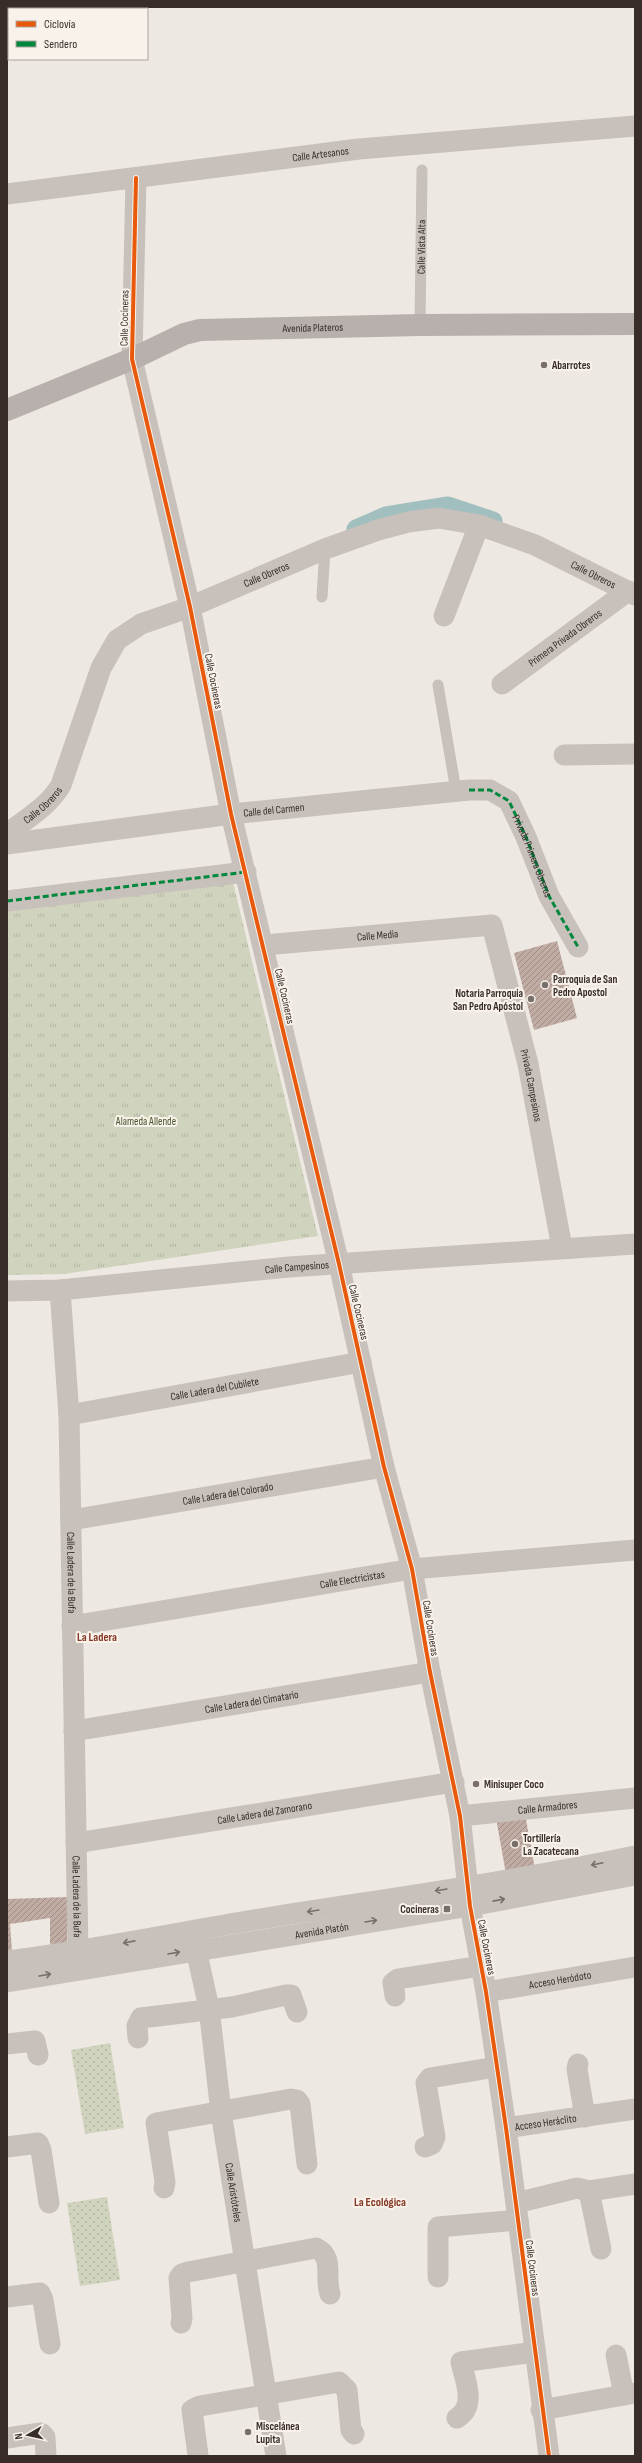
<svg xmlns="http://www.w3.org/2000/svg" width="642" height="2463" font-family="'Sofia Sans Condensed',sans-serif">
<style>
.grass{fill:url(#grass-dots)}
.park{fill:url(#park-tufts)}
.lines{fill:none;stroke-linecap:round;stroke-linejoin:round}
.canal{stroke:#a0bfbe;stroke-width:19}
.building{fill:url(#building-hatch)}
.lane{stroke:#c7c0bb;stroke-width:11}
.street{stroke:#c7c0bb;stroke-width:21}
.secondary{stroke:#b7b0ac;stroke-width:22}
.quiet{stroke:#00873e;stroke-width:3;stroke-dasharray:6 3;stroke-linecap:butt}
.cycleway-casing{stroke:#f9f2ea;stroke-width:6}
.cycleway{stroke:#e8590c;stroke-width:4}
.oneway{stroke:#786f6b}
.poi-dot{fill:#786e6a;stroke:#f9f2ea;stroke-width:1.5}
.labels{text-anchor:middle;stroke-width:4;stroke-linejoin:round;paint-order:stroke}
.street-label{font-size:11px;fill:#382d29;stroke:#f9f2ea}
.poi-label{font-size:11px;font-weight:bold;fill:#382d29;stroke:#f9f2ea;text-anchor:start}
.park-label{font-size:11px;fill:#49552e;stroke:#f9f2ea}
.neighbourhood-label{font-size:12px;font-weight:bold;fill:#843725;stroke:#f9f2ea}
</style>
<defs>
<pattern id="grass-dots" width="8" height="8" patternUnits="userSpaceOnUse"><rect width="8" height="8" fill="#d0d3bd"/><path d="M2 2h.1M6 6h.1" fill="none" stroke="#b3b5a2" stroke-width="1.8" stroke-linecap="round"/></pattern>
<pattern id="park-tufts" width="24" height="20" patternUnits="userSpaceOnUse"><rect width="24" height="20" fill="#d0d3bd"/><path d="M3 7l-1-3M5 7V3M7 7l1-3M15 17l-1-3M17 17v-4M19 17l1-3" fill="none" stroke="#b3b5a2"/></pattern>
<pattern id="building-hatch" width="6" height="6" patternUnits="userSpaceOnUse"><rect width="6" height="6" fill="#c1aca4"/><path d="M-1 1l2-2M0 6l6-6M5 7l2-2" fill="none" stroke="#9e8c86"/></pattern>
</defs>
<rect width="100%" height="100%" fill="#eee8e2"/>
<path class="grass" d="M110,2043l14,85 -39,6 -14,-84z
M107,2197l13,83 -40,6 -13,-83z"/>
<path class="park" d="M231,874l87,362 -254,38 -57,1v-374z"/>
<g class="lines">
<path class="canal" d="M356,529l30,-13 62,-10 45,15"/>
</g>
<path class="building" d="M557,941l20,77 -43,12 -20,-77z
M525,1814l10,55 -29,5 -10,-56z
M67,1897v46l-17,3v-28l-40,6 2,28h-5v-53z"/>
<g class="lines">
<g class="lane">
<path d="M46,9v-2"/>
<path d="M118,9v-2"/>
<path id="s1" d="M420,325l2,-155"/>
<path d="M322,597l3,-48"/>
<path d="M438,685l18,106"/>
</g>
<g class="street">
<path d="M136,178l-4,181 58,248 41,207 108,450 45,203 28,102 18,103 30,144 10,90 16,86 20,136 43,328"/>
<path id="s2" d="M7,194l352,-45 276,-23"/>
<path d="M444,616l35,-91"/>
<path id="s3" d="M502,684l126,-93"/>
<path d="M564,755l71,-1"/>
<path id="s4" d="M7,834c20,-16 41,-27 54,-49l40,-117 16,-28 24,-16 49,-17 135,-58 53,-19 30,-8 31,-4 40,7 56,20 100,50"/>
<path id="s5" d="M7,844l224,-30 238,-24h21l19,11 17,36 23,59 29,51"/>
<path d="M7,901l239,-29"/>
<path id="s6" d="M264,945l228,-20 36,139 34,184"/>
<path id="s7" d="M60,1290l9,125 9,537"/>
<path id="s8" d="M7,1291l53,-1 229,-23 346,-23"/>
<path id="s9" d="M69,1415l292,-53"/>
<path id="s10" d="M71,1520l313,-53"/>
<path id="s11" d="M72,1626l340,-57 223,-19"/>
<path id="s12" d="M74,1731l356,-59"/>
<path id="s13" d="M460,1816l175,-18"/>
<path id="s14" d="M76,1843l378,-61"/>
<path id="s15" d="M193,1936l16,72 12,104 55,344"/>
<path d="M7,1961c85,-11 168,-28 253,-42 125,-20 251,-37 375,-63"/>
<path id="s16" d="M7,1982l463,-76 165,-31"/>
<path id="s17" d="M486,1992l149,-25"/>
<path d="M395,1996l-2,-13 5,-4 83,-13"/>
<path d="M138,2038l-1,-12 4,-8 91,-11 54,-12h5l6,17"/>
<path d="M7,2044l28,-3 3,14"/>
<path d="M578,2064l-1,5 8,48"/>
<path id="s18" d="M506,2128l129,-19"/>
<path d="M7,2147l31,-4 3,7 8,53"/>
<path d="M425,2147l7,-3 3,-7 -9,-54 4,-5 66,-11"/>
<path d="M164,2188l1,-6 -9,-59 135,-24 6,1 3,4 7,60"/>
<path d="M589,2191l12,58"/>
<path d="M516,2203l61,-15 12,3 46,-7"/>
<path d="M438,2277v-50l80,-7"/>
<path d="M7,2297l33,-4 3,7 7,44"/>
<path d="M181,2323l1,-5 -3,-40 3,-4 6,-2 128,-24c19,9 8,30 14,46"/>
<path d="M616,2355l8,40"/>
<path d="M541,2410l94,-17"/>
<path d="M457,2418c20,-12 8,-38 4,-56l74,-10"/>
<path d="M7,2438l34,-5 4,4 1,19"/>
<path d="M198,2455l-6,-45 8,-4 139,-24 8,8 4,40 3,4"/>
</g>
<path class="secondary" id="s19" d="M7,410l125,-51 52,-25 16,-4 220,-5 215,-1"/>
<path class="quiet" d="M469,790h21l19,11 17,36 23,59 29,51
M7,901l239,-29"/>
<defs>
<path id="cycleway" d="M136,178l-4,181 58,248 41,207 108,450 45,203 28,102 18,103 30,144 10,90 16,86 20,136 43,328"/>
</defs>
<use href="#cycleway" class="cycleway-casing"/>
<use href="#cycleway" class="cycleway"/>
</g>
<defs><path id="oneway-shaft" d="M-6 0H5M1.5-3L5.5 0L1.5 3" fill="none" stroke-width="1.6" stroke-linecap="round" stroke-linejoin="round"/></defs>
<g class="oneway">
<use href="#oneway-shaft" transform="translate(597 1864) rotate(168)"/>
<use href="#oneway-shaft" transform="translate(441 1890) rotate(171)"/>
<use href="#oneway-shaft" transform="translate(499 1900) rotate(-11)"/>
<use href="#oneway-shaft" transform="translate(313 1911) rotate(171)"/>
<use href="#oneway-shaft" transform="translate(371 1921) rotate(-9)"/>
<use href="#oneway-shaft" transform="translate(129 1942) rotate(169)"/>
<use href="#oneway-shaft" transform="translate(174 1953) rotate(-10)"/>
<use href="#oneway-shaft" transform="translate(45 1975) rotate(-10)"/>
</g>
<g class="poi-dot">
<circle cx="544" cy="365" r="4"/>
<circle cx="545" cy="985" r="4"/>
<circle cx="531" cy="999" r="4"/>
<circle cx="476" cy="1784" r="4"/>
<circle cx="515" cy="1844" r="4"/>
<rect x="443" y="1905" width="8" height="8" rx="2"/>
<circle cx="248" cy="2432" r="4"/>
</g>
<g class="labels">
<g class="street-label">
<text dy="4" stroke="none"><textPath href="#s2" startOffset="316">Calle Artesanos</textPath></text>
<text dy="4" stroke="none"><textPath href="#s1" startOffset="78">Calle Vista Alta</textPath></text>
<text transform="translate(124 318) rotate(-89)" y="4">Calle Cocineras</text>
<text dy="4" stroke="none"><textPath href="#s19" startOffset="322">Avenida Plateros</textPath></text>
<text dy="4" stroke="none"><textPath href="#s4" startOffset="393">Calle Obreros</textPath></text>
<text dy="4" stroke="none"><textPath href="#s4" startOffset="741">Calle Obreros</textPath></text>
<text dy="4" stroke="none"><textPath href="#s3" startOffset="78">Primera Privada Obreros</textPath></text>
<text transform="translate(214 681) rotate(79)" y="4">Calle Cocineras</text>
<text dy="4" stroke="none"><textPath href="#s4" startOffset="46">Calle Obreros</textPath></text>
<text dy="4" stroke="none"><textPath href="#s5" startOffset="269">Calle del Carmen</textPath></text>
<text dy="4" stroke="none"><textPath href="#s5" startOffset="568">Privada Primera Obreros</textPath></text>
<text dy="4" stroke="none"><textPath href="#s6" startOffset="114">Calle Media</textPath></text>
<text transform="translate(285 996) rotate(77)" y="4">Calle Cocineras</text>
<text dy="4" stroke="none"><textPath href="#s6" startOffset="394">Privada Campesinos</textPath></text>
<text dy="4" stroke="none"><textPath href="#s8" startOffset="291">Calle Campesinos</textPath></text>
<text transform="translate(359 1312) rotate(77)" y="4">Calle Cocineras</text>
<text dy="4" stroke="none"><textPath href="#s9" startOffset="148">Calle Ladera del Cubilete</textPath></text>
<text dy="4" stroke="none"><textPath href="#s10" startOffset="159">Calle Ladera del Colorado</textPath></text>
<text dy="4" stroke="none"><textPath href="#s7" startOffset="283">Calle Ladera de la Bufa</textPath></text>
<text dy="4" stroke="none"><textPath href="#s11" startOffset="284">Calle Electricistas</textPath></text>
<text transform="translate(431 1628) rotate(81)" y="4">Calle Cocineras</text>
<text dy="4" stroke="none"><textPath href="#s12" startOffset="180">Calle Ladera del Cimatario</textPath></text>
<text dy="4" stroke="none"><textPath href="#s13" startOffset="88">Calle Armadores</textPath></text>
<text dy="4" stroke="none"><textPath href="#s14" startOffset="191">Calle Ladera del Zamorano</textPath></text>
<text dy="4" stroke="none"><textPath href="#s7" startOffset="607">Calle Ladera de la Bufa</textPath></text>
<text dy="4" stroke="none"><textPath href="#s16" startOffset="319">Avenida Platón</textPath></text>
<text transform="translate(487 1947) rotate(79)" y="4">Calle Cocineras</text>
<text dy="4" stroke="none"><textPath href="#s17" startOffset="75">Acceso Heródoto</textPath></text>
<text dy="4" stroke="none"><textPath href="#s18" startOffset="40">Acceso Heráclito</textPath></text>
<text dy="4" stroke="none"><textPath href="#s15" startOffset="260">Calle Aristóteles</textPath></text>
<text transform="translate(533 2268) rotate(83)" y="4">Calle Cocineras</text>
</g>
<g class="poi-label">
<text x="552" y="369">Abarrotes</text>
<text x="553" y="983">Parroquia de San<tspan x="553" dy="13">Pedro Apostol</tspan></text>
<text x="523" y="997" text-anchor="end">Notaria Parroquia<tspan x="523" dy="13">San Pedro Apóstol</tspan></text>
<text x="484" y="1788">Minisuper Coco</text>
<text x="523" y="1842">Tortillería<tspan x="523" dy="13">La Zacatecana</tspan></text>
<text x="439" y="1913" text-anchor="end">Cocineras</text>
<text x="256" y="2430">Miscelánea<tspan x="256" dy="13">Lupita</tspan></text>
</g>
<g class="park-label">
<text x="146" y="1125">Alameda Allende</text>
</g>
<g class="neighbourhood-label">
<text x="97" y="1641">La Ladera</text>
<text x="380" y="2206">La Ecológica</text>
</g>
</g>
<rect width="642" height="2463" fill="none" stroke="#382d29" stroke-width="16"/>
<rect x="8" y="8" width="140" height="52" fill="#f9f2ea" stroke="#aca39d"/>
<rect x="16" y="21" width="20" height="6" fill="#e8590c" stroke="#aca39d"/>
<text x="44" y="28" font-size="12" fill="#382d29">Ciclovía</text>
<rect x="16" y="41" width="20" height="6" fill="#00873e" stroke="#aca39d"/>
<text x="44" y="48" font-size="12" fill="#382d29">Sendero</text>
<g transform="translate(28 2435) rotate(261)" stroke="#f9f2ea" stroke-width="3" paint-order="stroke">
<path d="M0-3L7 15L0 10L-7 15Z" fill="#382d29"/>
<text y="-6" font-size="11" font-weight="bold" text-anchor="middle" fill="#382d29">N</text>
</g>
</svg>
